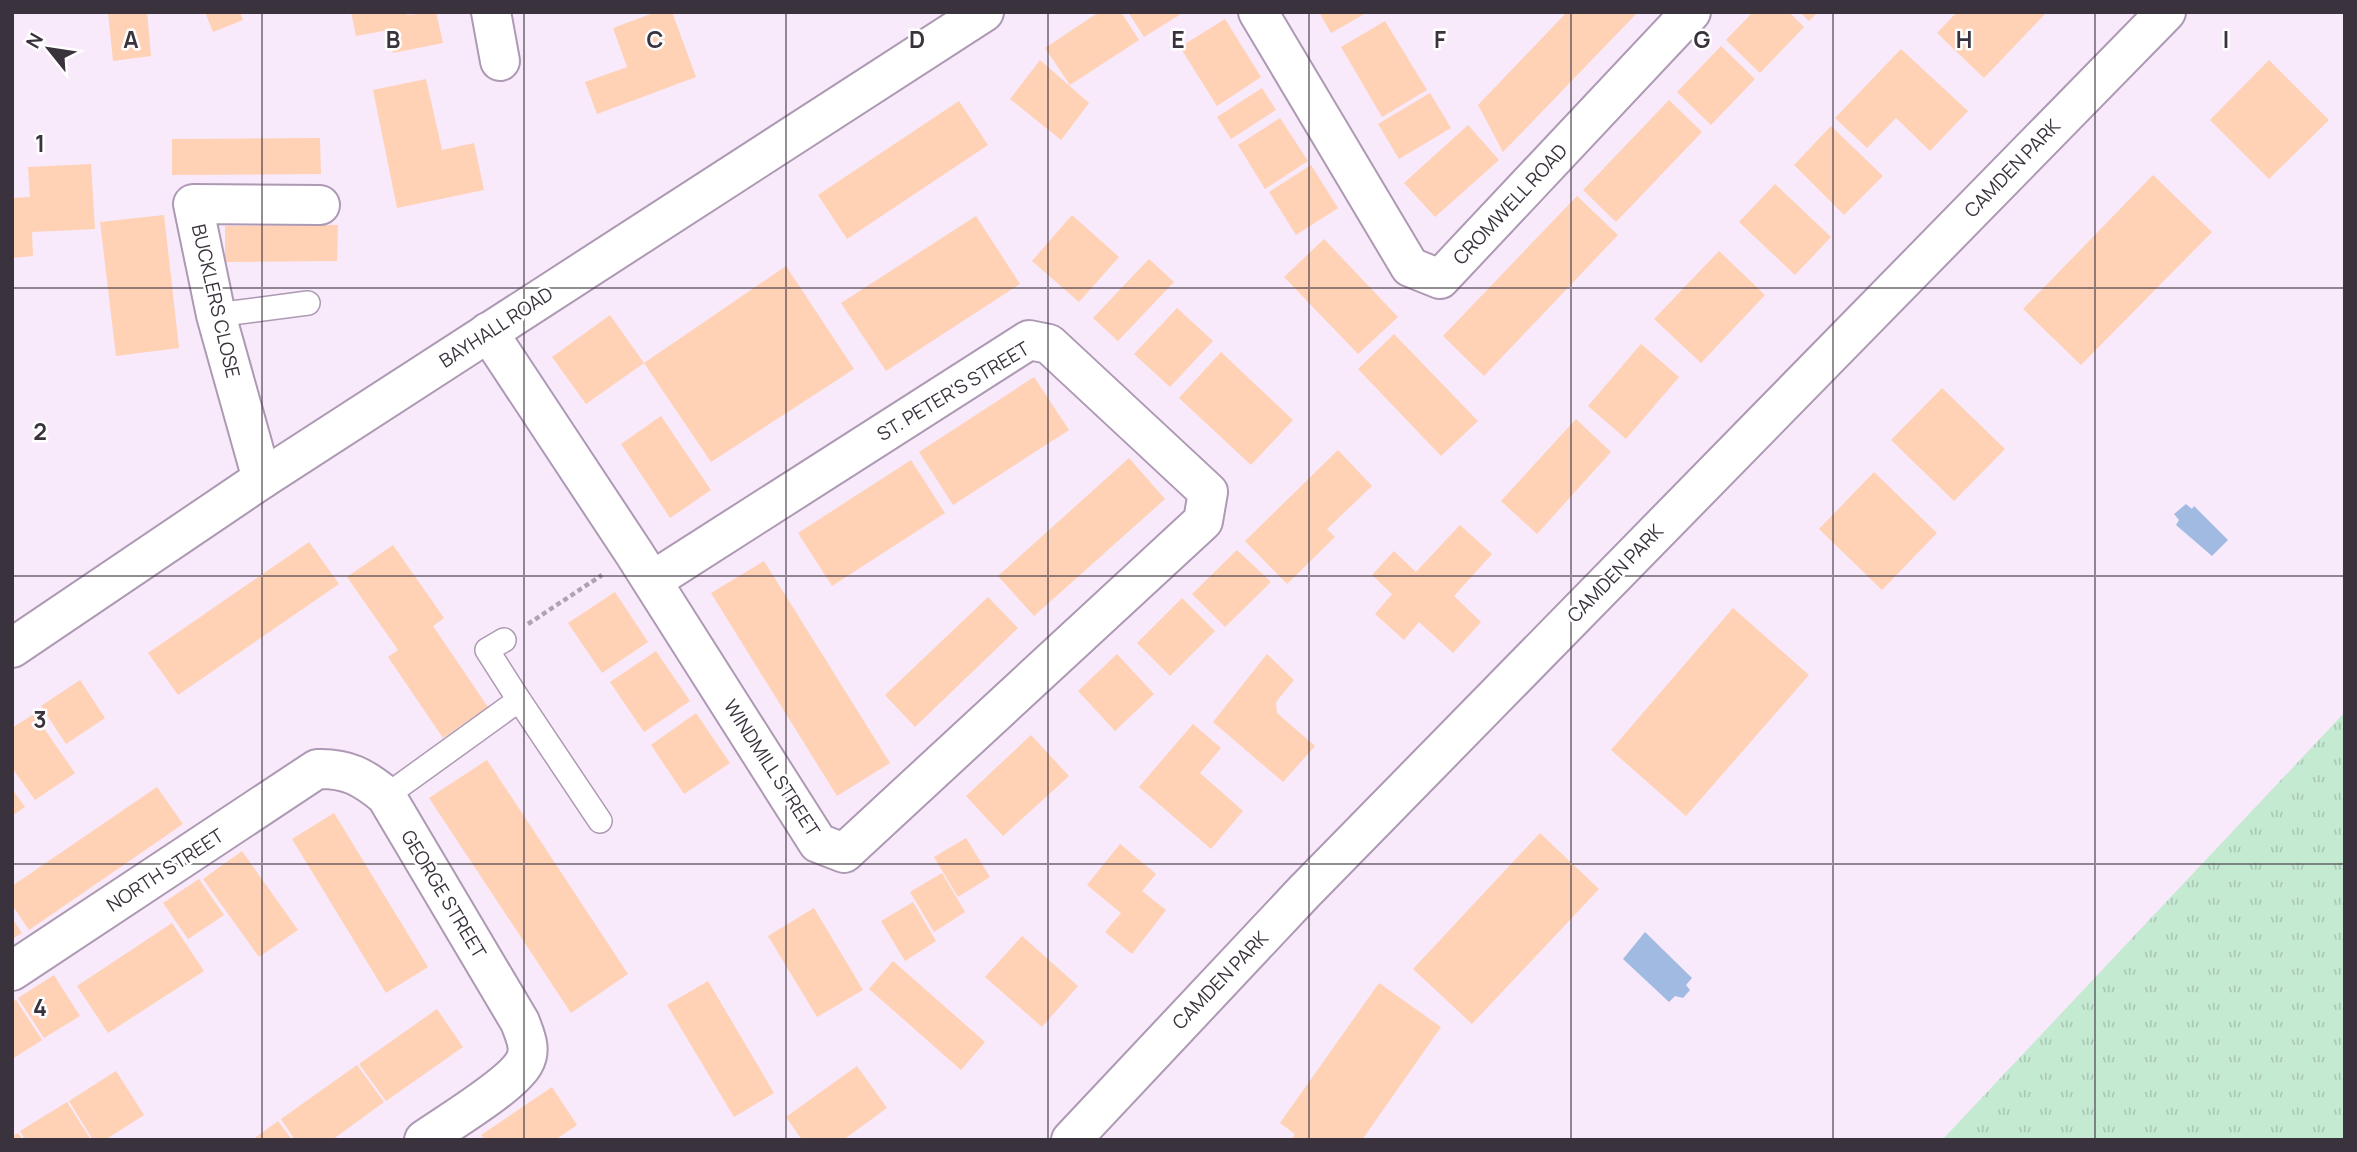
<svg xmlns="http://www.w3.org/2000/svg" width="2357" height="1152" font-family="Manrope,sans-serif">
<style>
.grass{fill:url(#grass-tufts)}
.water{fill:#a1bae2}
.building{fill:#ffd1b5}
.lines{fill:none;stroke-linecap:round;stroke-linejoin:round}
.lane-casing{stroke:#ad99b3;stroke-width:26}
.street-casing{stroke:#ad99b3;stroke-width:42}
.secondary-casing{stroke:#ad99b3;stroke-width:42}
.path{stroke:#aea3b1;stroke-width:4.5;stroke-dasharray:5 3.5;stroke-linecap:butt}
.lane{stroke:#fff;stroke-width:23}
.street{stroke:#fff;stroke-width:38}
.secondary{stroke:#fff;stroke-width:38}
.grid{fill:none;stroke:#3a323d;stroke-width:2;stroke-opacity:0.55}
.labels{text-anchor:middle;stroke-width:5;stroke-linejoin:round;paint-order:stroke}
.street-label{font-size:19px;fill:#3a323d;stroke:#fff}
.grid-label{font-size:23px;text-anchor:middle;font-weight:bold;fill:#3a323d;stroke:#fff;stroke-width:5;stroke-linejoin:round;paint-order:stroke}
</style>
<defs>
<pattern id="grass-tufts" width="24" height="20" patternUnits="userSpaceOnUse" patternTransform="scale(1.75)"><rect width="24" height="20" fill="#c5ead2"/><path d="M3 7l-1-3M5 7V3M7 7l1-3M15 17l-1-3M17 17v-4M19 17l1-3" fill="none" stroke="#aac9b5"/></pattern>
</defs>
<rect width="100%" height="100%" fill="#f8eafb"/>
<path class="grass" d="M2345,712v428h-403z"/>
<path class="water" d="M2186,504l6,5 2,-3 34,34 -16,16 -36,-31 3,-5 -5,-6z
M1645,932l47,46 -6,7 4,5 -7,8 -8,-2 -6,6 -46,-43z"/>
<path class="building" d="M108,12h39l4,44 -38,5z
M205,12h35l3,8 -30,12z
M351,12h55l1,3 29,-3 7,31 -50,10 -5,-23 -32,6z
M656,12h16l24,65 -99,37 -12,-32 42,-15 -14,-39z
M1099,12h22l18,28 -69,45 -25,-37z
M1128,12h56l-40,25z
M1319,12h49l-37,21z
M1567,12h71l-135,140 -25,-47z
M1753,12h36l15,15 -44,46 -34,-33z
M1800,12h18l-9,9z
M1957,12h90l-63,66 -47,-45z
M1225,19l36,58 -44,29 -37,-59z
M1385,21l42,69 -45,27 -41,-70z
M1721,46l34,33 -44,46 -34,-33z
M1901,49l67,62 -38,40 -34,-33 -29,30 -32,-30z
M1040,60l49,43 -28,37 -51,-41z
M2269,60l60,60 -60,59 -59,-59z
M426,79l16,71 32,-7 10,47 -87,18 -24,-118z
M1262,88l14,22 -45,29 -14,-22z
M1430,93l21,35 -52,31 -21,-35z
M1669,100l33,32 -86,90 -33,-32z
M959,101l29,44 -141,94 -29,-44z
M1280,118l28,43 -43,28 -27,-44z
M1468,125l31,35 -64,57 -31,-34z
M1831,126l52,50 -39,39 -50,-50z
M320,138l1,36 -149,1v-36z
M91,164l4,65 -63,3 1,24 -21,2v-60l18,-1 -2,-30z
M1311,165l27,43 -42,27 -27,-43z
M2153,175l59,57 -131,133 -58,-56z
M1775,184l56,53 -36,38 -56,-53z
M1577,196l41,39 -134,141 -41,-40z
M164,215l15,133 -63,8 -16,-134z
M1072,215l47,42 -40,45 -47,-41z
M976,216l44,68 -134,87 -45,-68z
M338,225l-1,36 -112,1v-36z
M1324,239l74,78 -40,37 -74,-77z
M1719,251l46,44 -64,68 -47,-44z
M1149,259l25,23 -56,59 -25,-23z
M786,266l68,103 -143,93 -67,-99 -58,41 -34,-47 58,-42 34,48z
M1177,308l36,33 -43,46 -36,-33z
M1394,334l84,87 -37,35 -83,-87z
M1641,344l38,33 -53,62 -38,-33z
M1221,352l72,68 -42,45 -72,-67z
M1034,377l35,53 -116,75 -34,-53z
M1942,388l63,61 -51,52 -63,-61z
M661,416l50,74 -41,28 -49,-74z
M1576,419l35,33 -74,82 -36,-33z
M1338,450l34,36 -45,43 8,8 -48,47 -42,-43z
M1129,458l36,41 -131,117 -36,-40z
M911,460l34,53 -113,73 -34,-53z
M1874,472l63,61 -55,57 -63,-61z
M1460,525l32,29 -38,42 27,26 -28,31 -34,-31 -15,18 -29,-26 17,-20 -20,-19 22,-24 22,21z
M309,542l30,42 -161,111 -30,-42z
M393,545l51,73 -11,8 55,81 -45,31 -55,-81 10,-7 -51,-73z
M1237,550l34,32 -46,45 -33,-33z
M764,561l126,202 -53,33 -126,-203z
M615,592l33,50 -46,31 -34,-50z
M988,597l30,31 -103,99 -30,-32z
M1182,598l33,33 -45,45 -33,-33z
M1733,608l76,67 -123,141 -75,-66z
M656,651l34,50 -46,31 -34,-50z
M1117,654l37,40 -39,37 -37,-40z
M1267,654l27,26 -18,22 1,11 38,33 -32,36 -70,-60z
M80,680l25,38 -39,26 -25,-38z
M696,713l34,50 -46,31 -33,-49z
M34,714l41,59 -40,27 -23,-32v-40z
M1193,724l28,24 -21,25 43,38 -32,38 -72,-62z
M1031,735l38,41 -66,60 -37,-40z
M487,760l141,214 -57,39 -142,-215z
M157,787l26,37 -154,106 -17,-25v-19z
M12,789l13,18 -13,9z
M334,813l94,154 -42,26 -94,-154z
M1540,833l59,56 -127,135 -59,-55z
M966,838l24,39 -32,20 -24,-40z
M1120,844l36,30 -14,17 24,19 -34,44 -27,-22 16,-19 -34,-28z
M242,851l56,79 -39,27 -56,-78z
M942,873l23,39 -31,20 -24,-40z
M199,879l25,36 -36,24 -25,-36z
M913,902l23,39 -31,20 -24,-40z
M814,908l49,82 -46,27 -49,-81z
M12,918l10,15 -10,6z
M172,923l32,48 -96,62 -31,-47z
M1022,936l56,50 -36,41 -57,-50z
M893,961l92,81 -24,28 -92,-81z
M54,975l26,41 -36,22 -26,-40z
M708,981l66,112 -40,24 -67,-112z
M1379,983l62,44 -79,113h-71l4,-6 -15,-11z
M16,1000l26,40 -30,19v-57z
M437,1009l26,38 -77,54 -27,-37z
M357,1065l27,37 -52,38h-37l-14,-21z
M857,1066l30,42 -44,32h-41l-16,-23z
M116,1071l28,44 -39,25h-12l-24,-39z
M552,1087l25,38 -22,15h-70l-4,-5z
M67,1102l24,38h-66l-5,-9z
M278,1121l14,19h-40z
M18,1133l5,7h-11v-4z"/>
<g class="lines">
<defs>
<path id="lane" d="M216,315l92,-12
M519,700l81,121
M386,796l133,-96 -32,-50 17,-10"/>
<path id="street" d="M491,12l9,49
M1258,12l152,255 30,12 251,-267
M488,332l146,221 184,290 26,10 359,-332 5,-29 -159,-148 -20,-4 -377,241
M262,479l-46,-164 -23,-111 127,1
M12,971l305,-202c30,-1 46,8 69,27l134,226c5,14 12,27 4,41 -13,23 -76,60 -100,77
M1071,1140l233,-248 862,-880"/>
<path id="secondary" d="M12,648l250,-169 722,-467"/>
</defs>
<use href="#lane" class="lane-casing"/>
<use href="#street" class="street-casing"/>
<use href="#secondary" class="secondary-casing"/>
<path class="path" d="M528,624l74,-49"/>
<use href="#lane" class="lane"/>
<use href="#street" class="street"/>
<use href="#secondary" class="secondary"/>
</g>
<path class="grid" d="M262,12v1128M524,12v1128M786,12v1128M1048,12v1128M1309,12v1128M1571,12v1128M1833,12v1128M2095,12v1128M12,288h2333M12,576h2333M12,864h2333"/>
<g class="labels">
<g class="street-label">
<text transform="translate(2012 168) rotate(-46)" y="7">CAMDEN PARK</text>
<text transform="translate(1510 204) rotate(-47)" y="7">CROMWELL ROAD</text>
<text transform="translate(216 301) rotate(77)" y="7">BUCKLERS CLOSE</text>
<text transform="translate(496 327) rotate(-33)" y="7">BAYHALL ROAD</text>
<text transform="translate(953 391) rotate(-31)" y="7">ST. PETER'S STREET</text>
<text transform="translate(1615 573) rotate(-46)" y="7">CAMDEN PARK</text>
<text transform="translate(772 768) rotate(57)" y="7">WINDMILL STREET</text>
<text transform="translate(165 870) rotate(-33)" y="7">NORTH STREET</text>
<text transform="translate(444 894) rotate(59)" y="7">GEORGE STREET</text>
<text transform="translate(1220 980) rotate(-46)" y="7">CAMDEN PARK</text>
</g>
</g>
<g class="grid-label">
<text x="131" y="48">A</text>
<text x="393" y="48">B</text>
<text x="655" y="48">C</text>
<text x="917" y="48">D</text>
<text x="1178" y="48">E</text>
<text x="1440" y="48">F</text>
<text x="1702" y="48">G</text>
<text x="1964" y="48">H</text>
<text x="2226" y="48">I</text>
<text x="40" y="152">1</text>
<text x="40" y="440">2</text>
<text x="40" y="728">3</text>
<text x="40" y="1016">4</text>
</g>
<rect width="2357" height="1152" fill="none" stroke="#3a323d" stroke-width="28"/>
<g transform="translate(49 49) rotate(300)" stroke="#ffffff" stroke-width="5" paint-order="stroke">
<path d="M0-5L12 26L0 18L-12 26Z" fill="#3a323d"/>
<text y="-10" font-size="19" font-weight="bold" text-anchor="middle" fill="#3a323d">N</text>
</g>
</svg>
